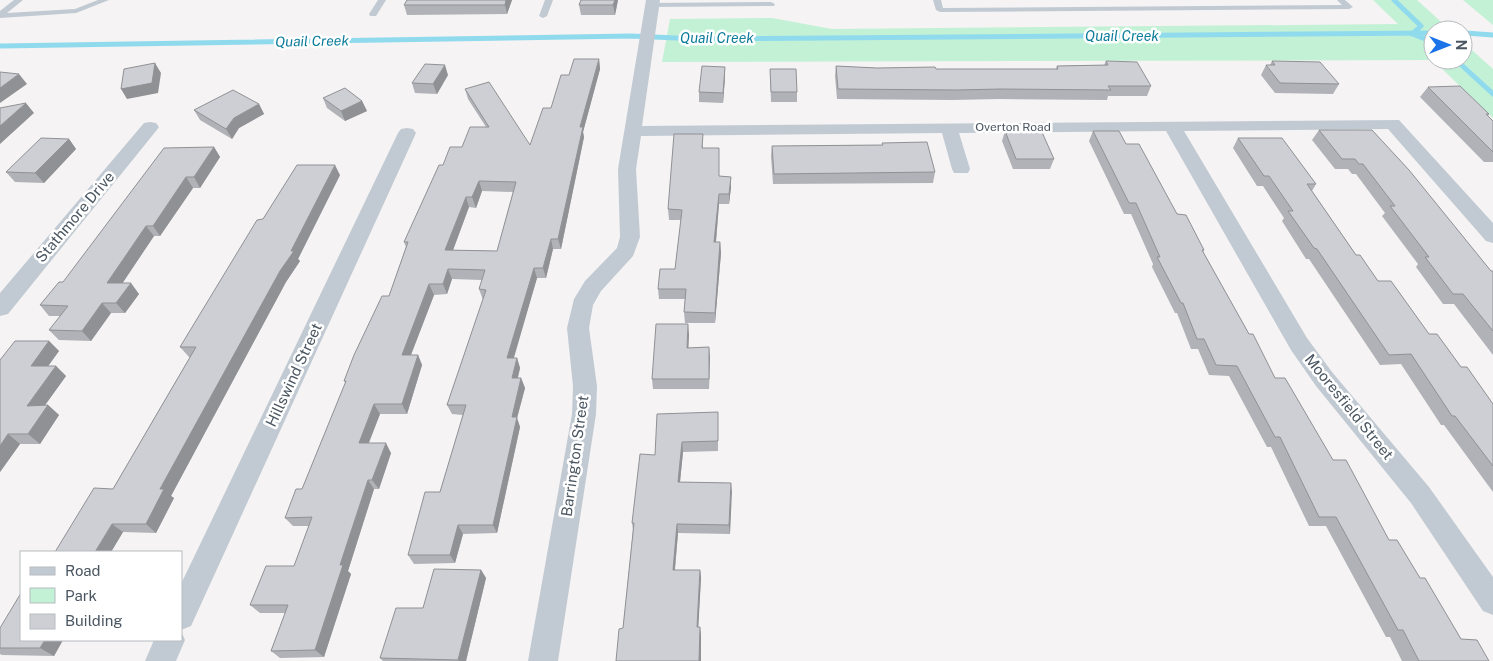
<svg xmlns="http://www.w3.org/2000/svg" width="1493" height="661" font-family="'Public Sans',sans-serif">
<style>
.green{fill:#c3f1d5}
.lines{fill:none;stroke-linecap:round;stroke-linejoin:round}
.stream{stroke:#90daee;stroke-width:5}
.service{fill:#c1cad2;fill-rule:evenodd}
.minor{fill:#c1cad2;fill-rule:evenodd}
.wall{fill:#b0b2b7;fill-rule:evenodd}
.shaded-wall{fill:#909195}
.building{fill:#cdcfd5;stroke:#909195;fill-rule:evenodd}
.labels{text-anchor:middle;stroke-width:5;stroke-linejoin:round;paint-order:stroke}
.far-street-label{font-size:12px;fill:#4a5661;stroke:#fff}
.far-water-label{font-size:14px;font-style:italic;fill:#0c7c9b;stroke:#fff}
.street-label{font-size:15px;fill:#4a5661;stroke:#fff}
</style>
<rect width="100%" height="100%" fill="#f5f3f3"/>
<path class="green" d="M1373,0h44l33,30h-17v30l-771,2 8,-43 102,-1 60,11 566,-5z
M1463,0h30v25z
M1463,42l30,27v49l-60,-58h30z"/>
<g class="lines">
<path class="stream" d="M1394,0l27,26 -9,8
M1465,33l28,2
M1415,35l18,7
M0,46l631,-10 68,3 733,-6
M1456,60l37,34"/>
<path class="service" d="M14,0h9l-16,13 68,-4 23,-9h11l-33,13 -76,5v-7z
M378,0h8l-10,16h-6l-1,-2z
M545,0h8l-6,16 -4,2 -4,-2z
M933,0h8l2,8 399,-3 -5,-5h8l8,7 -4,2 -409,3 -4,-2z
M771,2l4,2 -1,2 -122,1 -4,-2 4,-2z"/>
<path class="minor" d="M646,0h14l-18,126 757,-6 94,103v20l-7,-2 -98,-112 -204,2 123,207 25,34 97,115 64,90v38l-10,-4 -72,-108 -95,-117 -25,-36 -125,-219 -207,2 11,36 -2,4h-14l-2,-4 -10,-36 -301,3 -5,33 4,68 -7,19 -32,35 -8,14 -4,23 8,58 -1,28 -38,247h-30l44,-247 1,-28 -6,-58 7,-29 11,-18 32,-33 3,-11 -2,-68z
M150,122l6,1 3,4 -3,4 -148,183 -8,2v-23l144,-170z
M407,128l6,1 3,4 -225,493 -10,4v-46l217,-451 3,-4z
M181,631l4,9 -9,21h-31l9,-21h27z"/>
</g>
<path class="wall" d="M512,0l-5,14 -100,1 -3,-10z
M581,0h37l-3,15h-34l-2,-10z
M599,59l1,10 -17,63 1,5 -23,112h-8l-7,29h-9l-24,80h4l3,10 -2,10h3l4,10 -8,30 3,9 -23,106 -34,1 -8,29 -41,1 -6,-9 32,-63 23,-77 -11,-1 -5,-9 36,-105 -4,-11 3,-9 -30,-1 -5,15 -13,1 -23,60h7l4,10 -15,49h-27l-11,29 22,10 -12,36h-5l-26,82 3,3 -27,83 -44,1 -9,-7 14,-38h-25l-10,-8 44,-39 15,-40h-16l-8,-8 17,-29 44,-106 -2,-2 45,-85 17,-49 -2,-5 39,-77 43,-38 -18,-28 -3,-10 65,56 39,-70zM482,191l31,1 -16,59 -44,-1 16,-43 7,1z
M1106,61l45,25 -4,10h-39l-1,4 -109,-1 -45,1 -116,-1 -2,-23 1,-10 41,2 59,1h120l1,-3 47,-1z
M1272,61l67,23 -6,10 -58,-1 -14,-18 5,-10h4z
M725,67v10l-2,26 -24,-1v-10z
M770,69l27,23v10h-26z
M448,75l-11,19 -22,-1 -3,-10z
M1428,87l61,27 -1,2 5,5v41h-9l-64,-65z
M323,98l39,3 5,10 -22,10 -18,-13z
M259,104l5,10 -25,14 -7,11 -32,-19 -6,-10z
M1319,130h53l119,141h2v84l-39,-51h-11l-27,-37 2,-3 -36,-48 3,-3 -29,-39h-4l-4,-5h-13l-23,-29z
M1005,131l49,28 -4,10h-37l-11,-28z
M1093,131l33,13 51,70 27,36 -1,2 46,82 26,44 114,162 31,38 41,61 28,22h-87l-12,-24h-4l-60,-111h-17l-38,-79h-4l-38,-71 -20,-1 -11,-26h-7l-14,-36h-2l-23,-46 1,-3 -22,-50h-7l-35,-73z
M1238,138l78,46 -4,7 44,64 22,26 83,86 32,37v88l-49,-67h-3l-40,-61 -21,1 -71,-106h-3l-24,-38 2,-3 -21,-32h-6l-24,-38z
M69,139l7,10 -32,34 -29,-1 -9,-10z
M882,143l53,29 -2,11 -160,1 -2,-28 1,-10 110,-1z
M703,144v4l16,28 12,1v10l-2,17h-10l-3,38h4l1,11 -6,70h-30l-1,-11 1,-13h-26l-1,-10 17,-20 6,-49h-12l-1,-11z
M214,147l6,10 -20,31h-7l-33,48h-6l-32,47 17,11 -14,19h-14l-20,28 -32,-1 -10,-10 12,-14h-12l-9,-11 23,-23z
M340,175l-42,84 2,2 -14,21 -115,214 3,2 -18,35 -33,-1 -12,20 2,-63 77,-132h-1l-9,-10 83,-128z
M689,334l-1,14 21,-1v42h-56l-1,-10z
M49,341l10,10 -11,15h8l10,10 -21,29h3l11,10 -19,29h-20l-20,28v-112z
M718,422v29l-35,1 -3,30 51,1 -1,51 -52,-1 -3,37h25l1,8 -3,49 3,7v27h-85l7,-33 10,-98 -1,-7 23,-68z
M481,570l5,8 -20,83h-83l-3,-3 43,-50z
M0,628l21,12h42l-9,16 -52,-1 -2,-1z"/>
<path class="shaded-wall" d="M506,0h6l-5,14 -2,-9z
M615,0h3l-3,15 -2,-10z
M599,59l1,10 -17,63 1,5 -23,112 -3,-10 22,-112z
M155,63l6,10 -3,20 -31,6 -6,-10z
M445,65l3,10 -11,19 -4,-10z
M725,67v10l-2,26v-10z
M19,74l8,10 -27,19v-15z
M362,101l5,10 -22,10 -4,-10z
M26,103l8,10 -34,31v-18z
M259,104l5,10 -25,14 -7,11 -6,-10 8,-11z
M69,139l7,10 -32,34 -9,-10z
M214,147l6,10 -20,31 -6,-11z
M335,165l5,10 -42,84 2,2 -14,21 -115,214 3,2 -18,35 -10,-9 14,-35 131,-238z
M186,177l7,11 -33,48 -7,-10z
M731,177v10l-2,17v-10z
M479,181l3,10 -6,17 -4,-11z
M719,194v10l-4,48 -1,-10z
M466,197l3,10 -20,54 -4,-11z
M146,226l8,10 -38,57 -9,-10z
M551,239l2,10 -7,29 -3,-10z
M720,242l1,11 -6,70v-10z
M534,268l3,10 -26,90 -4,-10z
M448,269l4,10 -5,15 -4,-10z
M131,283l8,11 -14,19 -9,-10z
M429,284l5,11 -27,70 -5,-10z
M102,303l9,10 -20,28 -9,-10z
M688,324l1,10 -1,24 -1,-10z
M49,341l10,10 -18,25 -10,-10z
M709,347l1,10 -1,32z
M418,355l4,10 -15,49 -5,-10z
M517,358l3,10 -5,20 -3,-10z
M56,366l10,10 -28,39 -11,-9z
M521,378l4,10 -8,30 3,9 -23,106 -4,-8 19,-108z
M374,404l6,10 -15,38 -6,-9z
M48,405l11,10 -19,29 -12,-10z
M8,434l12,10 -20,28v-26z
M682,442l1,10 -4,39 -1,-9z
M386,443l5,10 -12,36 -7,-9z
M368,480l6,9 -26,82 3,3 -27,83 -9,-7 25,-85z
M731,483l1,9 -2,42 -1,-9z
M112,524l11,8 -12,20h-16z
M677,524l1,9 -4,45 -1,-8z
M458,525l5,9 -8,29 -5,-8z
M481,570l5,8 -20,83h-7l-1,-1z
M700,570l1,8 -3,56 -1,-7z
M700,627l1,7v27h-2z
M45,640h18l-9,16 -14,-8z"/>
<path class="building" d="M407,0h99l-1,5h-101z
M581,0h34l-2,5h-34z
M574,59h25l-19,68h3l-25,112h-7l-8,29h-9l-27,90h10l-5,20h9l-9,39h5l-24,108h-35l-8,30h-42l17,-63h15l26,-87h-19l39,-115 -7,-1 6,-19 -37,-1 -5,15h-14l-27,71h16l-16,49h-28l-15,39h27l-14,37h-4l-28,85h3l-28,85 -44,1 17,-46h-38l16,-39h28l18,-49 -27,1 11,-29h6l44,-108h-2l10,-26 28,-59h7l19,-54h-4l35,-77h4l7,-18h12l8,-20h19l-24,-38 24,-7 41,63 13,-37h8l10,-33h8zM479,181l37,1 -19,69 -52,-1 21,-53h6z
M1106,61l31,1 14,24h-43l3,4 -111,-1 -44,1 -118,-1 -2,-23 41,2 58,-1 1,2h122l-1,-3 51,-1z
M1272,61l48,1 19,22 -59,-1 -14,-18h9z
M155,63l-3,20 -31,6 3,-20z
M425,64l20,1 -12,19 -21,-1z
M702,66l23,1 -2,26 -24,-1z
M770,69h26l1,23h-26z
M0,72l19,2 -19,14z
M1460,86l29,28h-3l7,7v31l-65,-65z
M345,88l17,13 -21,10 -18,-13z
M233,90l26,14 -25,14 -8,11 -32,-19z
M26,103l-26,23v-18z
M1041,130l13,29h-38l-11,-28z
M1319,130h53l37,40 82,101h2v60l-30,-37h-10l-28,-37h4l-39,-51h5l-32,-42h-4l-4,-5h-13z
M1093,131h26l7,13h13l38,70 9,1 18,35h-2l47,84h4l22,44h10l48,82h13l43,80h8l23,38h5l36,61 16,1 12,21h-70l-16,-31h-5l-62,-113h-17l-39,-80h-5l-38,-71 -21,-1 -12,-26h-7l-14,-36h-2l-24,-46h3l-24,-54h-7z
M674,134h29l-1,14h17v28l12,1 -2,17h-10l-5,48h6l-5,71 -31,-1 2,-23h-28l2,-20h15l7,-59 -14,-1z
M41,138l28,1 -34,34 -29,-1z
M1238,138h44l34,46h-9l49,71h4l18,26h13l38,53h8l24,33h6l26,37v62l-38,-50h-3l-41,-62 -22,1 -72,-106 -3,-1 -26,-37h5l-24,-35h-5z
M927,142l8,30 -161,2 -2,-28 111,-1 -1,-2z
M214,147l-20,30h-8l-33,49h-7l-39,57h24l-15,20h-14l-20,28 -33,-1 19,-24 -28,-1 19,-23h4l101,-134z
M297,165h38l-44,86h3l-14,20 -120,218h4l-18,35h-34l-17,28h-40l39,-64 19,1 83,-142h-16l77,-127 6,-1z
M656,324h32l-1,24 22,-1v32h-57z
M15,341h34l-18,25h25l-29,40 21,-1 -20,29h-20l-8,12v-86z
M718,412v29l-36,1 -4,40 53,1 -2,42 -52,-1 -4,46h27l-3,57h3l-1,34h-83l3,-32 4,-1 11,-105h-2l8,-69 15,1 2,-41z
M434,569l47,1 -23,90 -78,-2 16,-50h27z
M21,593v47h24l-5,8h-40v-20z"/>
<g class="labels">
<g class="far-street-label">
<text x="1013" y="131">Overton Road</text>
</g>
<g class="far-water-label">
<text x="1122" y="41">Quail Creek</text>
<text x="717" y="43">Quail Creek</text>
<text transform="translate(312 41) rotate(-1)" y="5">Quail Creek</text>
</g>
<g class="street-label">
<text transform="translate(75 217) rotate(-50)" y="5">Stathmore Drive</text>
<text transform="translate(294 375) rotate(-65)" y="5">Hillswind Street</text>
<text transform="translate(1349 407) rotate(51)" y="5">Mooresfield Street</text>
<text transform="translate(575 456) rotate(-82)" y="5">Barrington Street</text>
</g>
</g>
<rect x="20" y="551" width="162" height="90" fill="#ffffff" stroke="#b7bbc0"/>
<rect x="30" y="567" width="25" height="8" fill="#c1cad2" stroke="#b7bbc0"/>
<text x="65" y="576" font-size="15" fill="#4a5661">Road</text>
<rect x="30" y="588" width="25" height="15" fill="#c3f1d5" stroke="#b7bbc0"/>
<text x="65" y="601" font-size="15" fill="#4a5661">Park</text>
<rect x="30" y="614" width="25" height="15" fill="#cdcfd5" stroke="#b7bbc0"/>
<text x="65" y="626" font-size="15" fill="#4a5661">Building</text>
<g transform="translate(1448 45) rotate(90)"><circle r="24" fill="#ffffff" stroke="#b7bbc0"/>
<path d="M0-4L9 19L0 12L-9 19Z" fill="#1a73e8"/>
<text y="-8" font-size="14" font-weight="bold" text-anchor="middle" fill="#4a5661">N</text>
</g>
</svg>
